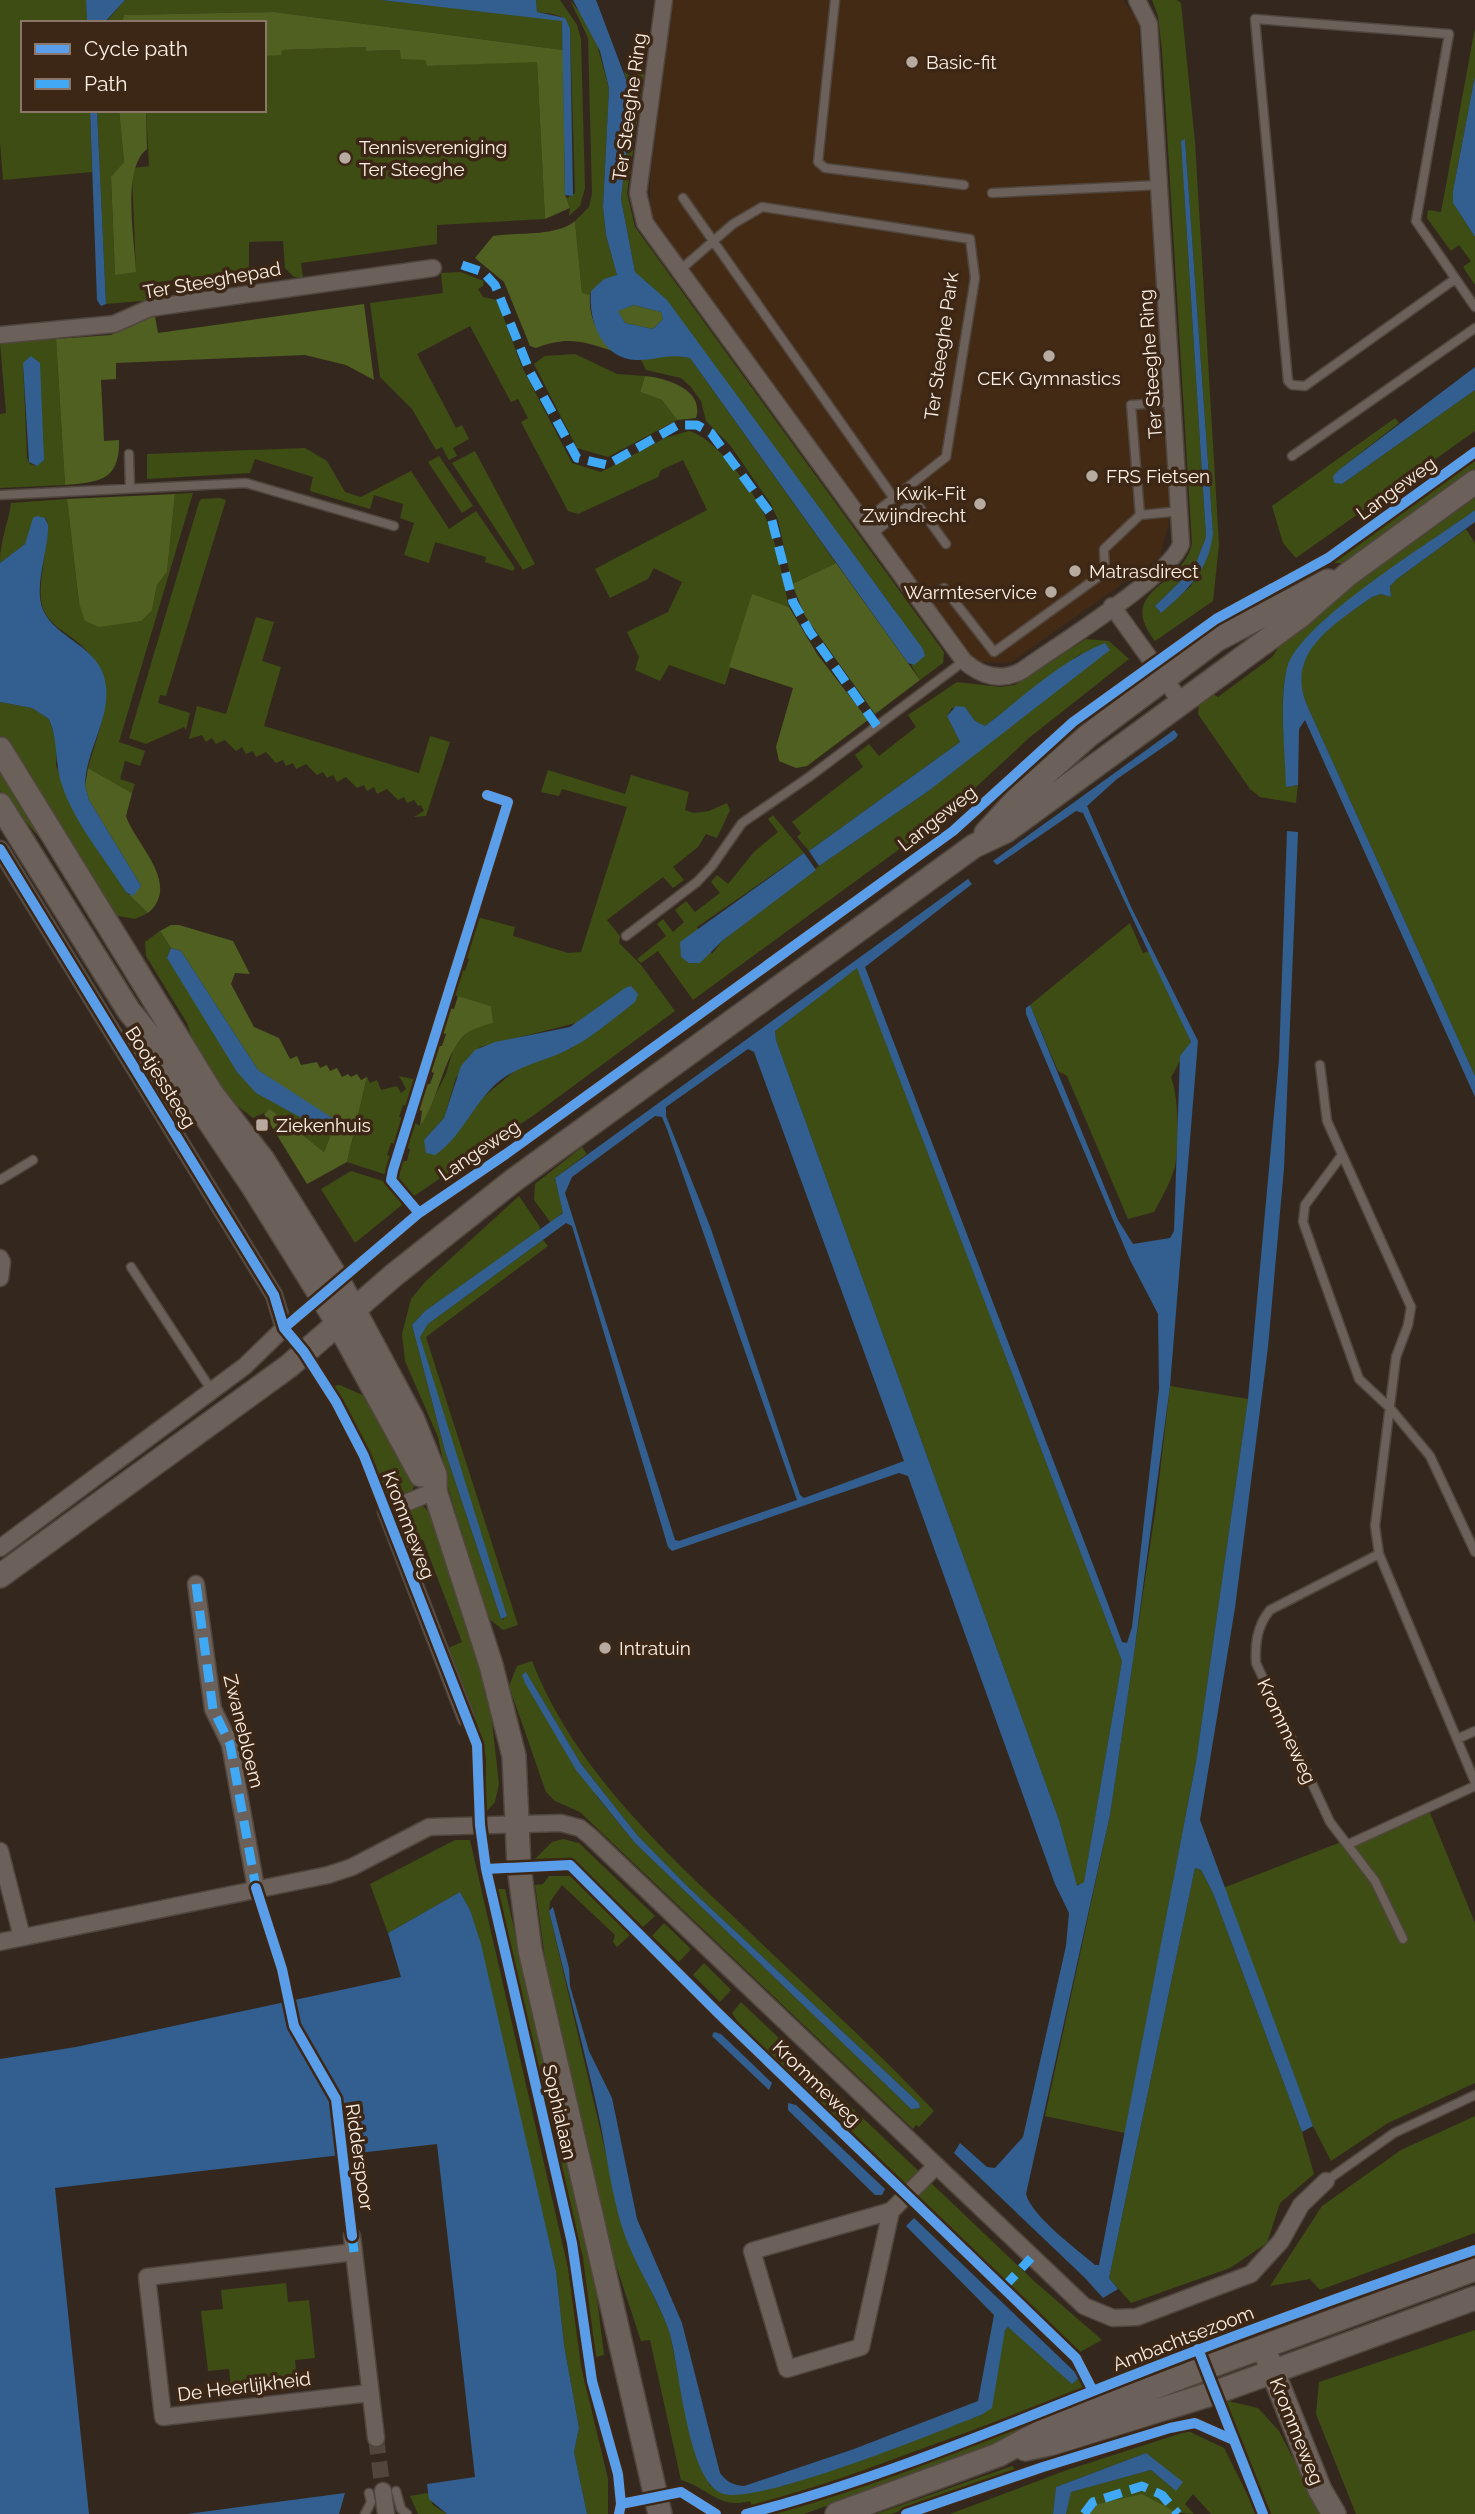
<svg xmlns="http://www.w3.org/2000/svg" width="1475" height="2514" font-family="Raleway,sans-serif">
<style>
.built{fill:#432a15}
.green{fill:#3e4d14;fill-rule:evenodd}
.forest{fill:#4f6020}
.water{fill:#325f8f;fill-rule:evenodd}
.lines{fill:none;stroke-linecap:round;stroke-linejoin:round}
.street-tunnel{stroke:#52463c;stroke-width:16;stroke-dasharray:16 8;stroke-linecap:butt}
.lane-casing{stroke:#50463e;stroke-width:11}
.street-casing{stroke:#50463e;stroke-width:19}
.secondary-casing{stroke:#50463e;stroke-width:26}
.lane{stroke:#6b615a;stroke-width:8}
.street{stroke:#6b615a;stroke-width:16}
.secondary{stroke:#6b615a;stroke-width:23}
.quiet{stroke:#3fa9f5;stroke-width:9;stroke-dasharray:18 9;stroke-linecap:butt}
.cycleway-casing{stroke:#3c2716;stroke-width:15}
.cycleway{stroke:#5a9eea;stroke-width:10}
.poi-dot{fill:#b7aa9f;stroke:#3c2716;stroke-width:2.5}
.labels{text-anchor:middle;stroke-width:7;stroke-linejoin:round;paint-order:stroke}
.poi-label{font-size:19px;fill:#fef0e5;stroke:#3c2716;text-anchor:start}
.street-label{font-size:19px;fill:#fef0e5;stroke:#3c2716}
</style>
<rect width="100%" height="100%" fill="#34281e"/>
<path class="built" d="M673,0h450l15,22 33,490 -11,45 -150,106 -38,-1 -322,-442v-41z"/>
<path class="green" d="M0,0h86l1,23h-64v87h67l2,62 -89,8 -3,-38z
M125,0h256l178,19 3,2 1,29 -289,-38 -150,3 -2,8h-17z
M536,0h24l17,25 4,14 4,149 -5,18 -11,10 1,-8 -5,-13 2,3 8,-5 -5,-165c-6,-15 -18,-14 -33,-16z
M570,0l17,21 9,20 13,47 -6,119 3,28 11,40 -26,16 -1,4 -8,-1 -7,-73 14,-14 3,-13 -4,-156z
M1152,0h25l4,3 14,139 24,403 -6,56 -58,40c-40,-52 27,-53 37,-97l-30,-494 -4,-34zM1185,139l28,394 -22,53 -31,26 -5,-6 39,-38 12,-31 -22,-348z
M1475,28v48l-22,115v12l22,34v48l-12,-18 8,-6 -12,-16 -8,6 -24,-33 1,-8 13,2z
M366,47v4l34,-1 26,10 1,6 110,-5 8,158 -108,6v19l-136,19 2,15 -9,-1 -9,-9 -2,-27 -34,1v28l-98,13 2,17 -47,4 -9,-194h22l5,52 -13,16 4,96 21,-3 -4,-97 1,-6 16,-2 -3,-56h118v-54l18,-6z
M645,67l-18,126 8,34 309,425 -1,11 -23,17 -9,-15h3l-20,-56 -247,-327 -7,-3 -5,-7 -14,-73 6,-54v-63l-3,-10 8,5z
M461,272l23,9 -1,5 -5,3 5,8 14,3 25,67 50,96 29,9 64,-34 24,-7c28,7 69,65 79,92 10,27 15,57 21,84l-37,-12 -27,90 -56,-20 -9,16 -25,-11 4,-13 -12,-25 41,-20 14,-30 -28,-14 -6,11 -38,19 -15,-29 112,-59 -24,-50 -22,10 -3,7 -80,37 -10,-3 -47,-89 7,-4 -10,-19 -7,3 -41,-76 -53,28 39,74 6,-3 7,14 -16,9 4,8 -8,4 -7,-13 -6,3 -24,-41 -32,-32 -10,-74 73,-10 -2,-20z
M56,339l9,146 -65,3v-74l6,-1 -6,-70zM23,363l14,103 -7,-2 -3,-6z
M575,354l42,20 28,2 -5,16 22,8 15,20 -69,37 -31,-9 -43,-84 11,-8z
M670,354l20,4 146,205 -44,21 -14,-64 -7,-16 -41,-59 -24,-24 -5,-20 -10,-14 -10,-9 -35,-8 -5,-10z
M1475,390v41l-179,127 -13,-15 -11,-37 123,-88 4,5 -59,46 -6,14 8,1z
M305,448l22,13 18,31 16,5 50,-26 38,58 27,-18 39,57 -2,3 -28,-9 1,-5 -51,-15 -6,21 -25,-8 10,-32 -14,-5 3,-14 -29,-9 -4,14 -60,-18 3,-14 -58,-18 -5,14 -103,6v-25z
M475,451l60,113 -12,6 -71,-107z
M439,456l34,50 -11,7 -34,-51z
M1475,460v9l-132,94h-9z
M193,493l-74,249 26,9 -5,15 -15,-5 -5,18 15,5 -3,9 -44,-25c13,-48 35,-85 -8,-124 -11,-10 -29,-18 -36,-33 -10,-21 6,-65 3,-91l-2,-2 -20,26 -25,19c0,-22 8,-39 11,-60l56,-4 12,104 73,7 5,-25 10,-13 8,-78z
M220,498l6,2 -60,196 -6,-1 -2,8 32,10 -4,17 -2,-3 -38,17 -17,-6 70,-236 2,-3z
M1475,498v12c-42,31 -174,113 -187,157 -10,32 -3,75 -2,108v12l12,-2 -2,18 -36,-6 -10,-8 -52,-75 1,-9 9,-14 10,6 54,-40 17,-25z
M1466,529l9,14v533l-169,-373c-21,-54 28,-78 66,-106l9,-3 10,3 -1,-11 7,-7z
M256,617l18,5 -12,39 19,6 -17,59 155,47 11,-37 20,6 -24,74 -12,1 10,-6 -3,-6 -3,1 -4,-6 -7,3 -3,-6 -6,3 -11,-11 -10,5 -3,-7 -7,4 -3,-6 -7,3 -11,-11 -9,5 -4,-7 -6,3 -4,-6 -6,3 -11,-11 -10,5 -3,-6 -7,3 -3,-6 -7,3 -10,-11 -10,5 -3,-6 -7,3 -4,-7 -6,4 -11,-11 -9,4 -4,-6 -6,4 -4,-7 -13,4 8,-33 29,8z
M1086,639l23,2 20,18 -99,78 -84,78 -253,185 -35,-49 -17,12 -4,-4 29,-23 -9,-12 6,-5 10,13 11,-10 -9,-12 11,-9 9,11 25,-19 -9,-11 6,-7 11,9 26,-32 24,-20 -10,-13 5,-4 31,38 -107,74 15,27 10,-13 97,-75 108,-74 157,-141 -99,75 -10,-5 -10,-14 -13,1 -5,8 13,26 -151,109 -12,-14 4,-4 -9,-11 71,-55 -8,-12 14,-11 10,12 37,-29 -8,-12 49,-33 43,5 15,-2z
M0,702l32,6 17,11 8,25 -1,22 70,126 22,21 -13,6 -22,-4 -113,-176z
M0,762l49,78 -5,3 -44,-52z
M548,770l77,24 6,-19 58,17 -4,18 9,3 15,-2 18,-8 3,7 -13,28 -11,-4 -8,13 -25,20 11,13 -11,8 -10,-11 -56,43 13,16 -1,7 22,22 34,46 -141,104 -123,83 -15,-19 6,-18h5l3,-12 -4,-2 8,-25 6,4 26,-52 8,-27 37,-41 -38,-11 8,-25 4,1 4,-12 -4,-2 12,-40 38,10 -2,9 55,17 13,-1 46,-145 -65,-18 -3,7 -18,-4zM576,1023l-4,25 -54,20 -37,31 -18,26 -39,15 20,-22 12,-40 24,-31z
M1130,923l13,30 7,-2 41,91 -20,35c8,20 8,67 4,89 -4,16 -13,31 -21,46l-26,7 -61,-143 -9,-5 -28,-66z
M160,931l11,17 -4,10 90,135 74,41 -7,18 -53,-42 -18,8 -31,-24 -21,-30 -14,-41 -41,-67 -1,-14z
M857,967l265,694 -38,222 -8,3 -17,-66 -283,-780 -1,-9z
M399,1076l18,4 -9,26 -5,-1 -4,12 6,2 -8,25 -6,-1 -4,12 5,2 -5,18 -40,-13 20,-85 3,6 7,-3 4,10 16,-4 4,7 5,-4z
M582,1147l5,7 -32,24 8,34 -12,11 -17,-23 1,-16z
M351,1171l35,11 17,22 -48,39 -34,-54z
M519,1196l21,31 -1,4 -114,80 -13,14 33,126 56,168 3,1 -84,-283 8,-13 115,-84 5,6 -122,91 92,288 -15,5 -15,-12 -39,-127 -11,-54 -33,-76 -3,-27 9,-35 14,-17z
M340,1385l27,12 50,82 -5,12 -21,9 -7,-7 -24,-57 -27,-50z
M1170,1386l78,13 -52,363 -71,371 -80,-17 65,-301 46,-309z
M423,1506l8,8 58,181 10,89 -4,18 -10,11 1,-54 -4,-19 -34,-92 14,-6 -39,-102 -16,4c-9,-21 -9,-33 16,-38z
M532,1661c40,103 124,183 203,257 66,64 136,126 199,193l-15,16 -3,-2 -3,4 -333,-317 -25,-11 -9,-9 -37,-106 8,-20zM526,1672l55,92 57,72 50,51 231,216 1,5 -9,1 -276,-266 -37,-45z
M1428,1808l47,115v160l-87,40 -57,38 -18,-35 -90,-238z
M563,1839l16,4 76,73 -12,11 -72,-69 -36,1 17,-17z
M455,1840h15l98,428 13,98 27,113v35h-21l-13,-62 5,-24 -15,-83 -8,-74 -86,-361 -10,-18 -72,41 -18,-49z
M1195,1868l6,2 12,23 89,239 12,42 -34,29 -13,40 -37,25 -99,35 -22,-25z
M549,1876h21l60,59 -13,12 -4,-5 2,-7 -53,-50 -12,17 -1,9 76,324 44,94 18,91 23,66h74l197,-71 24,-85 3,-3 64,56 8,-6 5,12 -292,107 -41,11 -2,-6c-31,9 -43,-14 -69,-21l-31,-140 -9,1 -30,-91 -62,-263 -14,-102 8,-1z
M497,1889h8l90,393 9,73 -8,2 -13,-99z
M664,1923l27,26 -12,13 -27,-26z
M704,1963l27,27 -11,12 -27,-27z
M741,2002l293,279 68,59 -22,12 -336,-321 -12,-18z
M1475,2116v117l-155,57 -10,-11 -40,7 52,-80 79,-56z
M286,2283l2,19 21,-2 6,58 -20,2 2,20 -66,7 -2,-18 -21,2 -7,-60 22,-2 -2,-19z
M1475,2330v184h-119l-40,-100 3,-32z
M1190,2358l6,2 -120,54 -145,54 -127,46h-34l209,-74z
M1224,2400l34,8 21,23 43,83h-51z
M1188,2431l36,17 33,66h-46l-18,-20 -8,10 9,10 -104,-8 -2,8h-22l4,-22 81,-22 25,21 -30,-38 -90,34 -3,27h-103l117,-44z
M1012,2466l4,5 -125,43h-15z
M428,2493l5,12 14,9h-29l-8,-18z"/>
<path class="forest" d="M274,12l289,38 2,145 5,13 -25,11 -8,-157 -110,4 -2,-6 -24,-1 -1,-9 -34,1v-4l-84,3 -1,5 -17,1v-33h-142l2,-8z
M119,110h27l1,39c-26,20 -12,91 -11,123l-21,3 -4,-98 13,-15z
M575,221l7,72 8,2c-2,23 8,39 23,56 -31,-10 -46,-15 -77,-3l-6,-2 -26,-64 -29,-24 18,-22c24,-4 63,1 82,-15z
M364,304l10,76 -28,-15 -41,-10 -189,8v16l-15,1 3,61 15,-1c1,41 -20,42 -54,45l-9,-146 55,-4 28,-16 16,-3 3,17z
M634,305l27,7 2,7 -10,10 -28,-6 -8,-12z
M645,376c20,2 60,13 51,42l-19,2 -15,-20 -22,-8z
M175,494l-8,78 -10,13 -5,25 -11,11 -42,6 -14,-6 -6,-18 -12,-104z
M836,563l84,117 -45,34 -70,-98 -13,-32z
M752,594l37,13 28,47 51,66 -61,46 -11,2 -17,-7 -3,-14 17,-59 -64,-21z
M88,768l44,25 -6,23c9,28 56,68 22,97l-22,-21 4,3 11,-9 -52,-86 -4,-14z
M171,925h8l54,16 17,33 -15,-1 -4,11 23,43 25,11 11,21 7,-3 4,9 16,-3 3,6 7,-3 3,6 7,-3 5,9 6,-3 3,3 6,-3 4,6 6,-3 -20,85 -40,22 -43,-70 6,-5 54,43 11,-28 -77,-54 -77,-119 -10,-3 -11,-17z
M458,996l33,10 2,17c-8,2 -19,5 -26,10 -23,18 -28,67 -47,93l2,-15 -4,-2 8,-25h4l4,-11 -4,-2 8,-25h4l4,-12 -4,-1 7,-25 5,1z
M1142,2494l37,20h-91l2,-8z"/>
<path class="water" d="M86,0h39l-21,23h-17z
M381,0h155l1,12 28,6 5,10 3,168 -8,-1 -3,-174z
M573,0h23l31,82v63l-6,54 14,73 32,28 256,349 2,7 -11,9 -6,-2 -218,-305c-24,-5 -34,3 -54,2 -34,-1 -48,-40 -45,-69l13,-12 13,-4 -11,-40 -3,-28 6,-119 -9,-37zM634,305l27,7 2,7 -10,10 -28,-6 -7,-12z
M1475,76v161l-22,-34v-12z
M90,110h7l9,194 -5,2 -4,-6z
M1185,139l28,394c-4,37 -25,57 -52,80l-6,-7 39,-38 12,-31 -25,-396z
M31,356l9,7 4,97 -7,6 -8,-4 -6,-99z
M1475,367v23l-133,94 -8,-1 -1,-7 7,-7z
M1475,510v12l-78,57 -7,7 1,11 -10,-3 -9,3c-37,27 -86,54 -66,106l169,373v21l-170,-377 -6,9 -1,56 -12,2c-1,-34 -7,-86 1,-119 12,-46 146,-127 188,-158z
M37,516l8,2 3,7c1,26 -15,60 -5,85 13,30 60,36 63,77 4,33 -21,65 -21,99l4,14 52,86 -8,10 -7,-4c-21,-33 -50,-67 -63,-104 -9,-23 -4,-46 -14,-69l-17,-11 -32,-6v-139l25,-19 8,-26z
M1105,643l5,7 -183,142 -108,74 -10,-15 151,-109 -13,-26 9,-10 9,1 10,14 10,5c38,-29 75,-65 120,-83z
M1174,730l4,5 -3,4 -58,40 -30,27 44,101 67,134 -28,345 -36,268 -24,161 -84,379c6,23 51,55 69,71h4l97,-503 52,-363 31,-340 8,-228 11,1 -14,336 -16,179 -33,261 -35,212 113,306 -11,6 -89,-239 -12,-23 -6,-2 -86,410 9,11 -15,9 -18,-20 -131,-125 6,-10 27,24 8,1 28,-31 43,-191 3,-33 -14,-29 -147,-408 -9,-3 -227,78 -4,-4 -96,-321 -6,-3 -138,101 -8,13 87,279 -6,3 -56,-168 -33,-126 13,-14 138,-98 -8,-35 413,-299 4,5 -107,83 243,637 14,38 5,1 5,-16 27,-238 -1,-75 -28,-54 -104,-246v-6l4,-3 88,215 15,24 37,-6 4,-7 6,-175 11,-14 -108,-229 -7,-2 -79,54 -4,-4zM857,968l265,693 -38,221 -7,4 -18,-66 -283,-780 -1,-9zM748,1049l6,3 150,409 -100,37 -4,-3 -89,-266 -45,-113v-9zM655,1116l7,1 5,12 130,371 -118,41 -4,-1 -110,-347 7,-16z
M804,853l12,17 -94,71 -22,22h-11l-8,-6 -1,-15z
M171,948l10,3 77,119 76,49 -3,15 -75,-41 -19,-21 -70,-114z
M631,986l7,8 -3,8c-21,16 -42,35 -66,47 -24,13 -50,15 -72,34 -25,22 -35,54 -62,72l-9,-2 -2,-13 20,-22 17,-52 14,-16 20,-8 75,-15 55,-39z
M526,1672l55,92 57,72 50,51 231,216 1,5 -9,1 -276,-266 -59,-73 -51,-87 -3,-8z
M460,1892l10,18 11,34 75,327 8,74 15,83 -5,24 13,62h-140l-18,-15 -2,-15 48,-7 -38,-333 -382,44 34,326h-89v-455l76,-12 325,-70 -13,-44z
M553,1907l16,61 1,18 19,65 23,47 25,121 45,104 38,150c7,9 12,12 24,13l110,-37 124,-48 16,-86 -88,-89 8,-8 166,159 -8,7 -64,-57 -3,3 -13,78 -11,7c-44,17 -220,89 -257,79 -38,-10 -44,-133 -56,-166 -12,-32 -31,-60 -43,-92 -14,-39 -18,-84 -27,-124 -15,-68 -33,-134 -49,-201z
M714,2032l7,2 51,49 -3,7 -57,-54z
M788,2103l8,2 89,84 -3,6h-7l-87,-85z
M1146,2453l37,29 -7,9 -25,-21 -80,22 -5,22h-13l3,-27z
M345,2493l-6,21h-152z"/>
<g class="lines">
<path class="street-tunnel" d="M376,2438l7,53"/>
<defs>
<path id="lane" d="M835,0l-17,162 7,6 139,17
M992,193l167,-8
M683,198l210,299
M680,270l53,-46 29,-17 208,32 5,39 -29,179 -84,66
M1455,279l-150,107 -13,-1 -4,-4 -33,-362 194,15 -33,187 59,86
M129,454l1,34
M1292,456l183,-128
M0,495l246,-12 148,43
M1140,515l41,-4
M871,535l44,-34 31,43
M922,604l22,-16 50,64 111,-80 -1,-23 36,-34 -9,-110 43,-3
M626,936l71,-54 15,-16 30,-43 67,-46 155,-116
M1320,1065l7,56 84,186 -3,18 -12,32 -21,169 4,28 96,228
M1342,1155l-37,50 -2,17 56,157 31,29 40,48 45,96
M0,1180l33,-20
M131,1267l81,124
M1379,1554l-109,56c-13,16 -15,33 -14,53l74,159 45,59 28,58
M1457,1739l18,-8
M1349,1844l126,-58
M1326,2181l68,-48 81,-38
M396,2491l5,18 6,5
M365,2514l6,-12 -2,-9"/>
<path id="street" d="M664,0l-26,193 7,30 319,438c18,16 38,21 59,9 33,-24 147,-94 158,-126l-32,-520 -12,-24
M0,335l114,-11 36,-16 283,-40
M1112,606l69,96
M0,849l274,446 10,33 -39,38 -245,182
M0,1258l2,4 -2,16
M435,1491l-49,20 80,207
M196,1584l17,125 17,35 26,144
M0,1851l22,86
M0,1942l328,-67 24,-8 77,-40 132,-4 19,5 11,9 493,469 29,12 24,-1 114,-43 30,-33 20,-36 25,-24
M891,2211l-30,136 -74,22 -35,-118 139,-40 44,-44
M352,2236l24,202
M354,2252l-207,25 16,140 207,-24
M383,2491l3,23"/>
<path id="secondary" d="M0,749l212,345 51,66 75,120 75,140 22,55v16l56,174 23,91 5,111 11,83 130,564
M0,805l129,206 33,40 90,134 87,140 82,150
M986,833l32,-35 71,-63 127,-95 112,-59
M0,1576l289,-210 105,-91 120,-95 460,-334 32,-15 294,-215 47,-41 128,-93
M1267,2357l53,133 14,24
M1025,2449l29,-6 160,-50 261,-95
M837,2514l161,-59 52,-28 155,-59 270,-99"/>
</defs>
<use href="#lane" class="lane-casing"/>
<use href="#street" class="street-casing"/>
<use href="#secondary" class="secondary-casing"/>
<use href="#lane" class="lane"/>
<use href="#street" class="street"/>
<use href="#secondary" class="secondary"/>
<path class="quiet" d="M462,265l21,7 12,13 35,87 47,86 30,7 71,-40h19l14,8 59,80 23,89 17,30 67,94
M196,1584l17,125 17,35 26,144
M352,2236l2,16
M1003,2288l28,-30
M1084,2514l9,-12 49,-16 20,9 16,19"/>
<defs>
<path id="cycleway" d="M0,849l274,446 10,33 20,24 32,50 28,54 113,289 3,80 6,44 86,374 20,138 26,93 3,30 -2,10
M419,1213l-28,-33 2,-10 115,-368 -21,-7
M284,1328l135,-115 87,-59 447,-323 120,-109 143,-103 112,-61 147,-106
M486,1869l84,-4 149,149 357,344 17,33
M256,1888l26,81 12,57 42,73 16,137
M1198,2349l65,165
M621,2504l60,-12 35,22
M746,2514c133,-34 262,-90 390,-140 112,-44 225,-85 339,-124
M906,2514l137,-47 127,-39 25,-5 36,16"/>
</defs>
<use href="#cycleway" class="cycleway-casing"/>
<use href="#cycleway" class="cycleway"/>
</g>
<g class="poi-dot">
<circle cx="912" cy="62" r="7"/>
<circle cx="345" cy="158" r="7"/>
<circle cx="1049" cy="356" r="7"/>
<circle cx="1092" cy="476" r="7"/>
<circle cx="980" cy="504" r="7"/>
<circle cx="1075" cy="571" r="7"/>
<circle cx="1051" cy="592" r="7"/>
<rect x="255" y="1118" width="14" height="14" rx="3.5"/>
<circle cx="605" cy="1648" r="7"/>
</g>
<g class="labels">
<g class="poi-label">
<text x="926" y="69">Basic-fit</text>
<text x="359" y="154">Tennisvereniging<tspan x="359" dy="22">Ter Steeghe</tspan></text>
<text x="1049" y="385" text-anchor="middle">CEK Gymnastics</text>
<text x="1106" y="483">FRS Fietsen</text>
<text x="966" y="500" text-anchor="end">Kwik-Fit<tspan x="966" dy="22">Zwijndrecht</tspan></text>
<text x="1089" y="578">Matrasdirect</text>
<text x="1037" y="599" text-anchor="end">Warmteservice</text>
<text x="276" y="1132">Ziekenhuis</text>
<text x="619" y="1655">Intratuin</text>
</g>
<g class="street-label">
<text transform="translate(629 107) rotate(-82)" y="7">Ter Steeghe Ring</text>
<text transform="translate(212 280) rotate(-10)" y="7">Ter Steeghepad</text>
<text transform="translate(941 346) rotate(-82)" y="7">Ter Steeghe Park</text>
<text transform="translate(1150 364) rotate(-94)" y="7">Ter Steeghe Ring</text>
<text transform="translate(1396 488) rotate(-36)" y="7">Langeweg</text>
<text transform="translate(937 818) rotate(-38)" y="7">Langeweg</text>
<text transform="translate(161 1077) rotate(58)" y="7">Bootjessteeg</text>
<text transform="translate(479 1150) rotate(-34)" y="7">Langeweg</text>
<text transform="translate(409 1525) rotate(69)" y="7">Krommeweg</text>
<text transform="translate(244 1731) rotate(76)" y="7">Zwanebloem</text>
<text transform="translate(1287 1731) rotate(65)" y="7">Krommeweg</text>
<text transform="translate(817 2083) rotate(44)" y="7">Krommeweg</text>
<text transform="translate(560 2112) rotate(77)" y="7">Sophialaan</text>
<text transform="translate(360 2157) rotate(82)" y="7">Ridderspoor</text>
<text transform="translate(1183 2338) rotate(-21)" y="7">Ambachtsezoom</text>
<text transform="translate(244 2386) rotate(-7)" y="7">De Heerlijkheid</text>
<text transform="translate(1297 2431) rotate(68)" y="7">Krommeweg</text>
</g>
</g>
<rect x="21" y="21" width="245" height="91" fill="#3c2716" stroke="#8a7769" stroke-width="2"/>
<rect x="35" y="44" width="35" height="10" fill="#5a9eea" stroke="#8a7769" stroke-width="2"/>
<text x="84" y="56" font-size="21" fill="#fef0e5">Cycle path</text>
<rect x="35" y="79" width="35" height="10" fill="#3fa9f5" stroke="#8a7769" stroke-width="2"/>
<text x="84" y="91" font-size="21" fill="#fef0e5">Path</text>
</svg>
